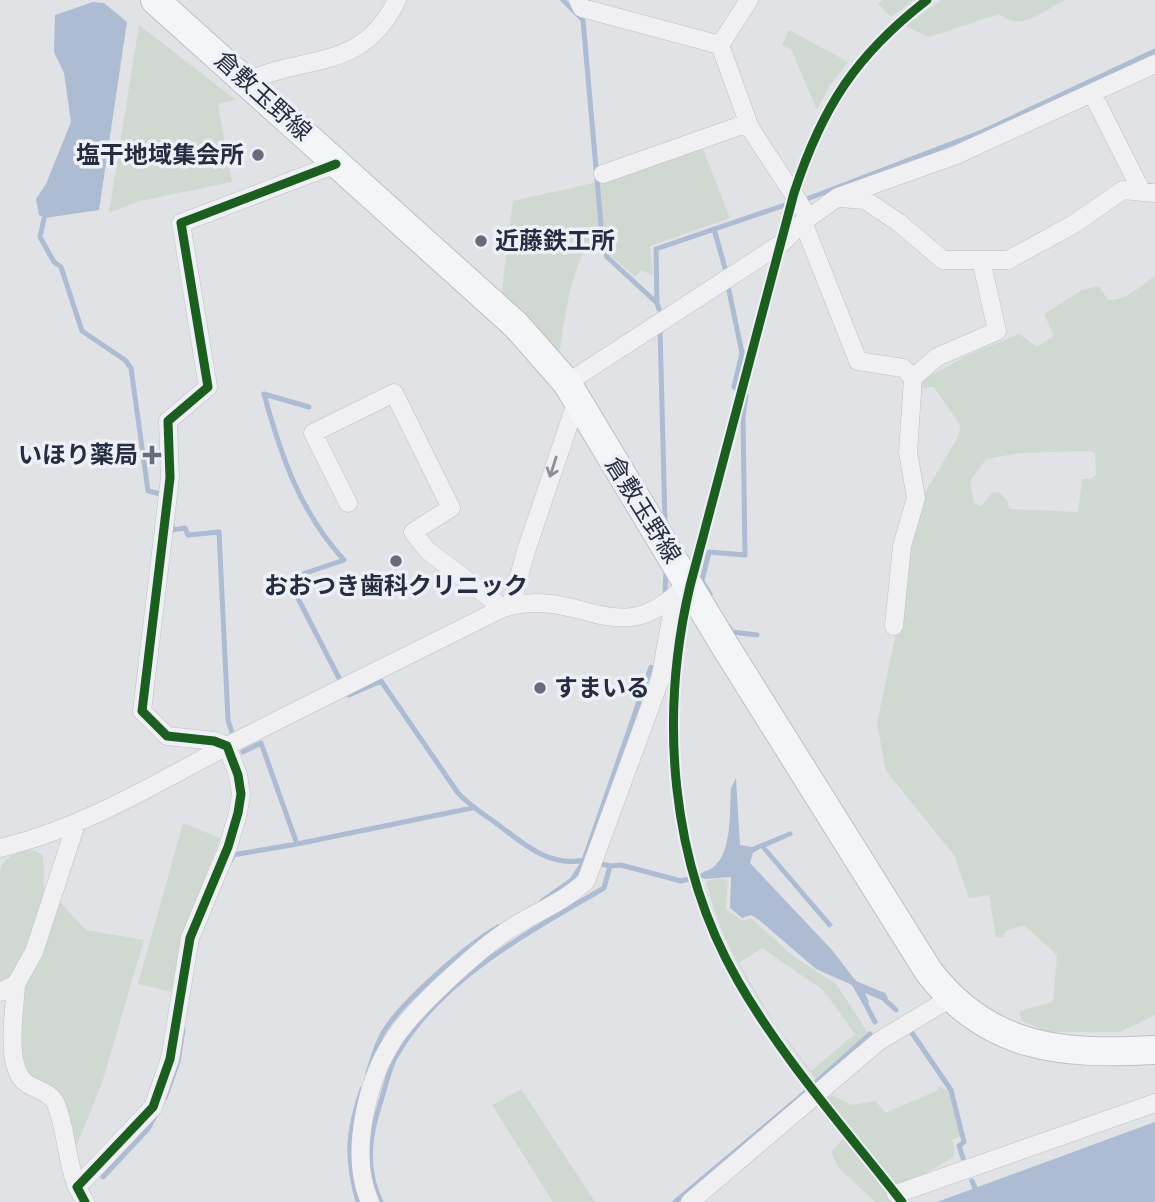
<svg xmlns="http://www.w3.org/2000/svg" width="1155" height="1202" font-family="Mulish,'Noto Sans JP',sans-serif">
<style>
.green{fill:#d0d9d1;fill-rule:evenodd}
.water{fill:#adbcd2}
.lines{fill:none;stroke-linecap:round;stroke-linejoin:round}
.stream{stroke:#adbcd2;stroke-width:5}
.minor-casing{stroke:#bec0c4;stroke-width:19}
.primary-casing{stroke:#bcbfc4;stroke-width:30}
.minor{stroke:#f0f0f2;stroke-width:18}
.primary{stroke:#f4f5f6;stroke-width:28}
.cycleway-casing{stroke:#edf0f6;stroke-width:13}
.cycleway{stroke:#1b5e20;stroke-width:9}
.oneway{stroke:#8c8e99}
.poi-dot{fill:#686c7a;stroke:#edf0f6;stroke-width:2.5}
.labels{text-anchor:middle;stroke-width:7;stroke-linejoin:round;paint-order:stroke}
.street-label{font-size:24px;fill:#272d40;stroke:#edf0f6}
.poi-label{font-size:24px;font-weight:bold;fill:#272d40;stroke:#edf0f6;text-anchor:end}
</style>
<rect width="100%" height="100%" fill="#e0e2e6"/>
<path class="green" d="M882,0h32l-23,17 -13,-13z
M941,0h125c-24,10 -44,33 -67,14l-70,23 -24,-11z
M139,25l97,75 -18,4 14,78 -92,19 -31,12z
M789,30l59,32 -18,23 -13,25 -26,-61 -9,-3z
M701,144l29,74 -80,28 3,30 -11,-6 -7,7 -25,-22 -4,-22c-33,6 -42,90 -46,118l-59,-54 12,-96 89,-20z
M1155,276v739l-35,17h-72l-26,-11 -3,-10 34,-9 4,-47 -33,-30 -18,6 -3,7 -7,-1 -7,-42 -20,3 -15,-43 -68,-84 -9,-48 20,-95 11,-81 17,-54 34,-58 1,-10 -26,-38 -16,1 1,-6 49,-27 51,-21 18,13 17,-11 -10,-22 38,-24 17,-4 9,14c19,1 33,-15 47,-24zM1091,451l4,3 1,21 -5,4h-9l-4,33 -69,-3 -2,-9 -7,-7 -7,-1 -12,14 -7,-3 -4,-22 16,-22 33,-6z
M183,823l37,15 -39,103 -9,51 -34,-8z
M32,850l10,4c8,38 -6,111 -42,132v-115c4,-15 18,-20 32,-21z
M717,879l11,1 -2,29 17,12 8,-3 42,38 44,29 31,48 -53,46c-46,-62 -91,-122 -109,-198zM762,948l61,42 32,44 -44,37 -37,-49 -35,-59z
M58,900l28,30 58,10 -42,143 -28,69 -10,-47 -36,-26 -10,-19 5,-75z
M939,1087l10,4 12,45 -9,4 3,10 -2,7 -38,23 -23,22h-17l-36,-34 -8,-16 19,-21 -26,-32 8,-4 20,10 24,-4 9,12 51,-22z
M521,1089l74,113h-42l-61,-97z"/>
<path class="water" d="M93,2l11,1 23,19 -28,188 -54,8 -6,-3 -3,-16 10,-15 25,-62 -7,-49 -10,-21 1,-37z
M736,778l4,67 12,2 39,-16 2,4 -27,12 67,78 -4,3 -68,-80 -8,5 -3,10 82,87 24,31 29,12 3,5 -7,2 -16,-7 4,9 -5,4 -12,-21 -36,-16 -57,-49 -8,-5 -9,3 -12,-10 1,-31 -27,2 -1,-7c31,-7 26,-59 28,-84z
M1155,1122v80h-218l204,-75z"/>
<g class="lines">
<path class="stream" d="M563,0l20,20 18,205 6,32 50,46 2,6
M807,199l175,-67 173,-81
M45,214l-5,23 14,25 7,5 21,64 43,29 6,8 17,123 13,3
M714,229l11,39
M728,286l14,67 -8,34 3,2
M657,302l-1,-53 129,-44
M660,329l5,192
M264,394c17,62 36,118 80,166l-56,19 52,101
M264,394l45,13
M172,525v5l13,-2 3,7 31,-3 9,188 5,16
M665,591l1,-19
M710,594l-8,-13 7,-29 36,3 -2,-139 3,-21
M729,627l3,5 25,3
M349,695l32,-14 77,112c12,13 24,20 38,30 25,19 53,45 88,37
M243,752l18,-9 36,101 175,-36
M231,860l2,-5 64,-11
M610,866l11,-1 60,16 28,-7
M542,901l30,-21 13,-20
M881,996l15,14
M863,999l12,23
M910,1030l41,60 13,52 -5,4 4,12
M368,1073c4,-13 8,-28 15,-40 19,-32 83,-87 115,-106
M817,1081l53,-47
M165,1098l13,-36 5,-32
M103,1177l45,-48 7,-13
M972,1181l9,21
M358,1202c-12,-44 -11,-69 4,-113
M381,1202c-16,-33 -12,-65 -1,-98 5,-15 8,-32 15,-46 44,-79 134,-126 209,-170l6,-22 -26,-6 67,-193
M675,1202l131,-110"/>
<defs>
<path id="minor" d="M578,0l4,8 138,37
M720,45l30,83 59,90
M720,45l29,-45
M248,81c59,-27 114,-9 149,-81
M1092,93l50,99
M603,174l145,-51
M841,198l24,2 33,22 45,38h65l66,-36 49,-34 32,3
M803,222l55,139 45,7 10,10 -5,74 8,46 -14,48 -8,80
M913,378l24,-21 60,-26 -16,-71
M567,383l215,-140 21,-21 35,-25 118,-42 199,-91
M348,503l-35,-70 81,-40 57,115 -38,24 14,18 76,58
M511,605l15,-54 50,-148
M0,848c83,-20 153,-63 227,-102 92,-47 184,-92 276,-138 80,-24 114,50 185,-25
M16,984c-1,26 -12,82 10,99 10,7 25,9 30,21 10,23 10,56 21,83
M0,992l16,-8 18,-32 42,-128
M896,1194l259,-91
M85,1202l-8,-15 76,-80 17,-48 20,-121 38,-91 10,-34 3,-19 -3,-19 -11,-29 -13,-5 -47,-5 -25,-25 28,-233 -2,-57 40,-34 -27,-164 155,-59
M370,1202c-21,-46 -4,-121 24,-163 19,-30 81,-86 111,-107 26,-18 58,-29 81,-51l74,-201 15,-83
M690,1202l189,-161 70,-42"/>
<path id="primary" d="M155,0l361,325 51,58 158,263 204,326c60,78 134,83 226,78"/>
</defs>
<use href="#minor" class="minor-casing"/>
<use href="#primary" class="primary-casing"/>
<use href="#minor" class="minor"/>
<use href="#primary" class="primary"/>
<defs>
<path id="cycleway" d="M85,1202l-8,-15 76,-80 17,-48 20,-121 38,-91 10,-34 3,-19 -3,-19 -11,-29 -13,-5 -47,-5 -25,-25 28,-233 -2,-57 40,-34 -27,-164 155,-59
M902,1202c-56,-72 -118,-141 -164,-221 -68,-118 -79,-264 -48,-395l104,-393c28,-86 62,-138 133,-193"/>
</defs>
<use href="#cycleway" class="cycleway-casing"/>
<use href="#cycleway" class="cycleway"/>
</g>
<defs><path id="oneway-shaft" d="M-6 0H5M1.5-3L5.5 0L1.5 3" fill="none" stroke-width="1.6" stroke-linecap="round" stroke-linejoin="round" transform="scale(1.75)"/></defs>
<use class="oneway" href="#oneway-shaft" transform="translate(553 467) rotate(108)"/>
<g class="poi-dot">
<circle cx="258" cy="155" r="7"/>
<circle cx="481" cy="241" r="7"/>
<path d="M148.5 444.5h7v7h7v7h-7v7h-7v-7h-7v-7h7z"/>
<circle cx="396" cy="561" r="7"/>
<circle cx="540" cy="688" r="7"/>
</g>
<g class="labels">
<g class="street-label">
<text transform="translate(263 96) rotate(42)" y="8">倉敷玉野線</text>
<text transform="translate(643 510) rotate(58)" y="8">倉敷玉野線</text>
</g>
<g class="poi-label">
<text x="244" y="163">塩干地域集会所</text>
<text x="495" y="249" text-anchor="start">近藤鉄工所</text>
<text x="138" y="463">いほり薬局</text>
<text x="396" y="594" text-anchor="middle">おおつき歯科クリニック</text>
<text x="554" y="696" text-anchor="start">すまいる</text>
</g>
</g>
</svg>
